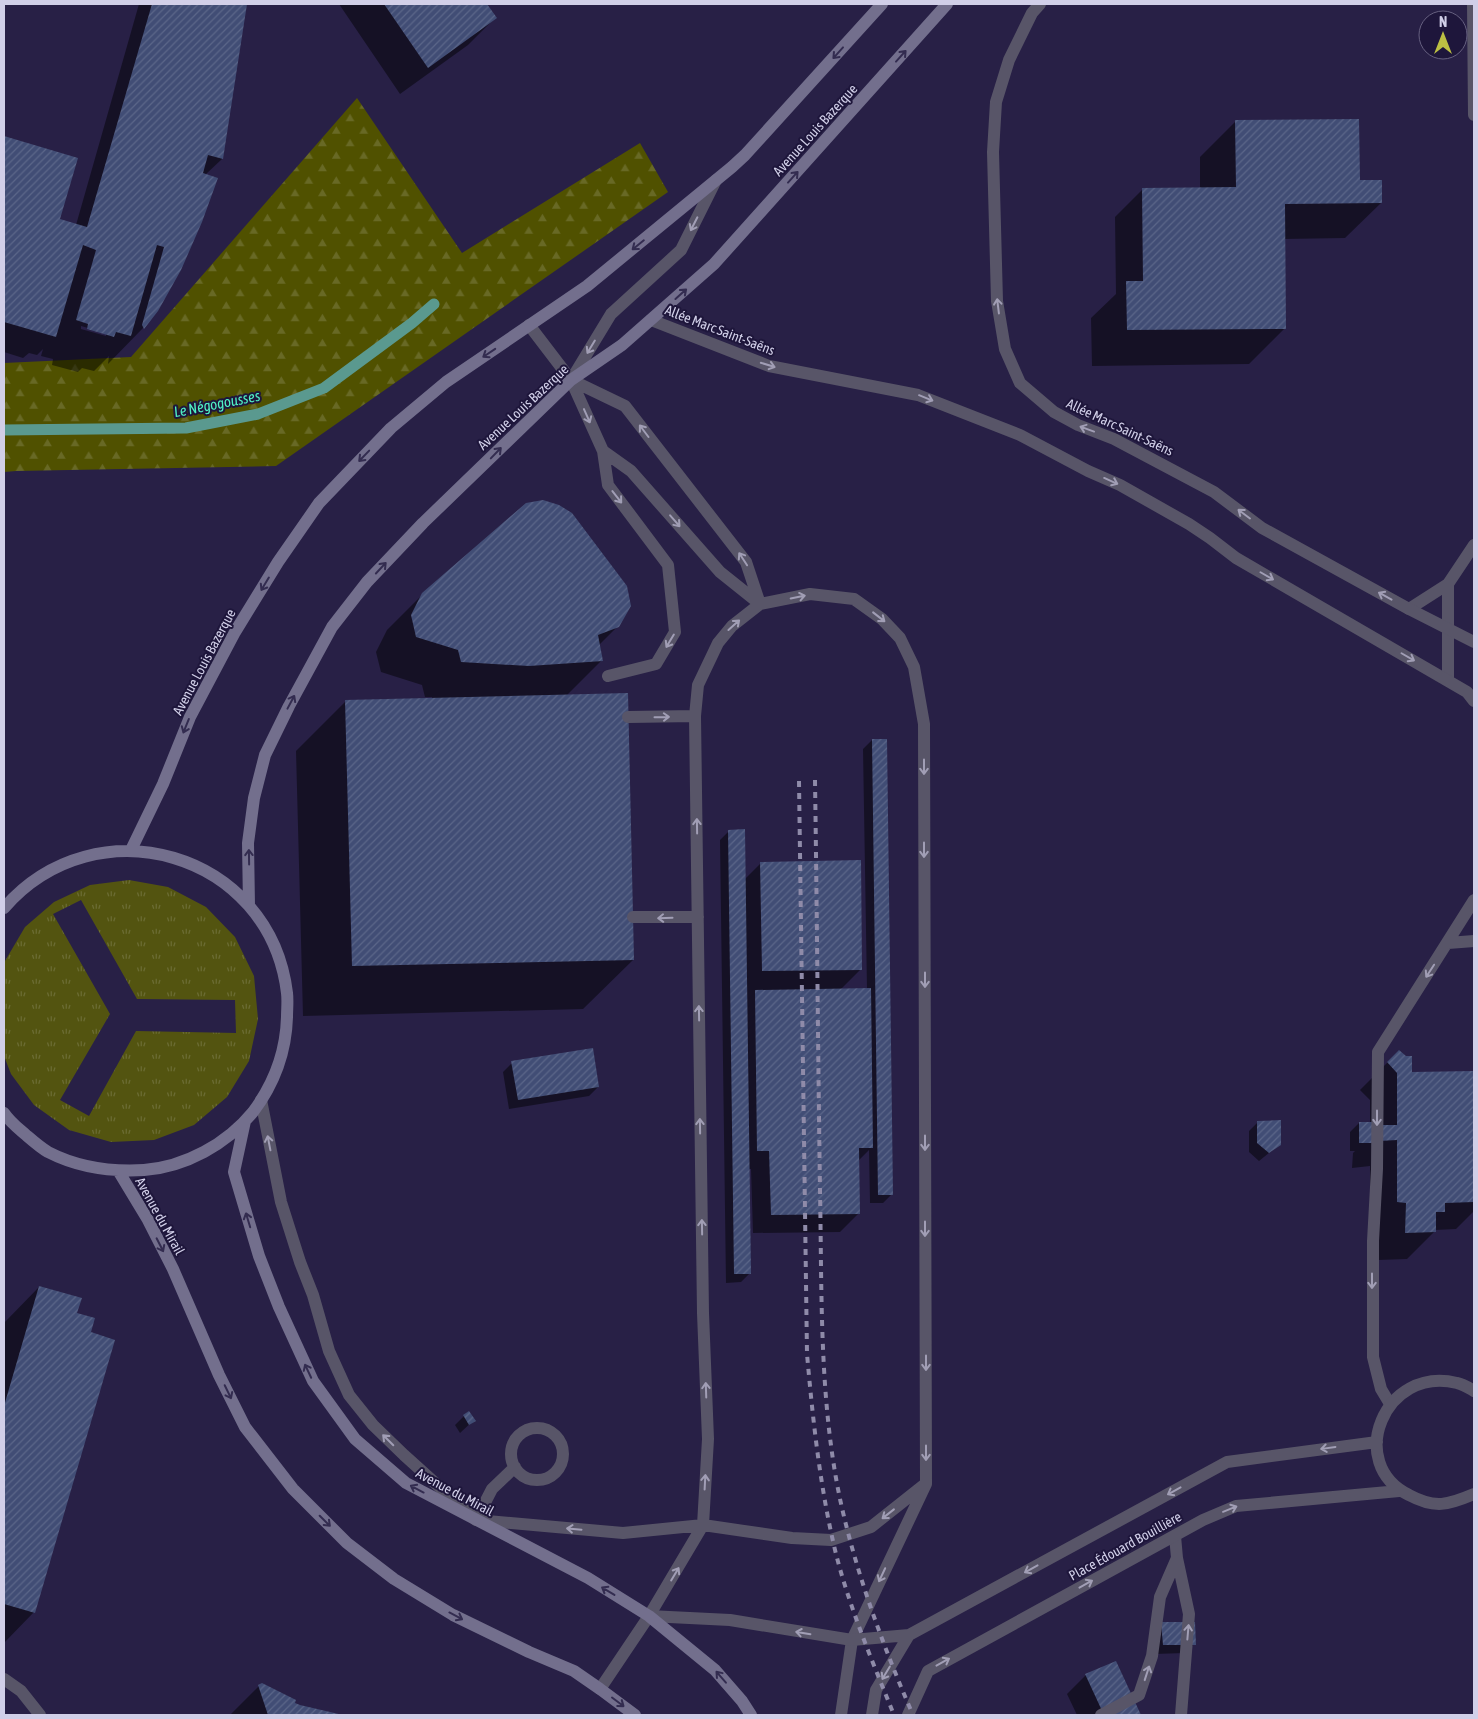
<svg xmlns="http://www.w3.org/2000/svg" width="1478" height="1719" font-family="'Asap Condensed',sans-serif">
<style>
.grass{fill:url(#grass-tufts);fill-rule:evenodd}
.forest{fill:url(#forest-firs)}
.shadow{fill:#0007;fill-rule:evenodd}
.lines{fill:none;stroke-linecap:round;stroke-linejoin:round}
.stream{stroke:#5a998f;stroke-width:11}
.building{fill:url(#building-hatch)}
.service{stroke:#585568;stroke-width:12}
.minor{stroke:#585568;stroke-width:12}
.tertiary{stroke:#585568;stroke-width:12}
.secondary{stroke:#736f8d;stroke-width:12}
.rail{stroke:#8f8ba9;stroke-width:4;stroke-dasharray:6 6;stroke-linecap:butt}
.oneway{stroke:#332c50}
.oneway2{stroke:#a19eb5}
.labels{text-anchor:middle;stroke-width:4;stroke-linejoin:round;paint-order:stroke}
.street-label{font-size:14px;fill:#d1cfe8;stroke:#1e163b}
.water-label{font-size:15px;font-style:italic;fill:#50f2c5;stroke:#1e163b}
</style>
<defs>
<pattern id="grass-tufts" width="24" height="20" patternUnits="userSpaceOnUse" patternTransform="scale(1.25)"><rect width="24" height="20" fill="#535410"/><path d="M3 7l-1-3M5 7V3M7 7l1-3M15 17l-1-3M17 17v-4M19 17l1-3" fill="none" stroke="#6b6c33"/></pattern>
<pattern id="forest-firs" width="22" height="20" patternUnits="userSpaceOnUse" patternTransform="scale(1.25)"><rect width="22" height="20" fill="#505100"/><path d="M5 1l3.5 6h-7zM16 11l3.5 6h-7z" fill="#686925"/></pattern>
<pattern id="building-hatch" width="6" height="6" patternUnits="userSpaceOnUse" patternTransform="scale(1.25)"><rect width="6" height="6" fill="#414d75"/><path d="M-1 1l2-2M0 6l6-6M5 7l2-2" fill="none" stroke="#5b6689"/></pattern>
</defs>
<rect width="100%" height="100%" fill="#282046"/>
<path class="grass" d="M129,880l39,7 38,20 29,30 19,39 4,43 -9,42 -22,36 -33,28 -40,15 -43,2 -42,-12 -35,-25 -23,-31 -7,-18v-89l1,-6 20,-34 29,-25 36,-17zM81,900l56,99 98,1 1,33 -100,-2 -47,85 -29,-16 50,-86 -57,-100z"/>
<path class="forest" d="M357,98l105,155 178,-110 28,49 -392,274 -260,5 -12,1v-109l127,-6z"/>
<path class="shadow" d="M139,4h107l-24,155 -17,16 -48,135 -14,18 -35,36 1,-8 -15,15 -12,-3 -4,4 -26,-7 1,-6 -12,-3 2,-7 -6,6 -8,-2 -6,5 -19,-6v-215l72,22 -17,61 17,5zM81,326l25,7v3l-25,-7z
M339,4h146l10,14 -27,27 -68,49z
M1236,121l123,60 22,22 -36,35 -61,1 1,89 -36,36 -157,2 -1,-48 25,-24 -1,-77 27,-27 58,-1v-32z
M423,594l195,32 -19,19 3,15 -36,36 67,264 -50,49 -280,7 -7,-265 50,-50 86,-2v-2h-7l-3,-12 -41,-13 -5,-20 11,-22z
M872,740l20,454 -9,9h-13l-1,-53 -11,11 1,52 -19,19 -87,1 -2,-64h-2l1,104 -9,9 -15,1 -6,-443 9,-9 15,49 17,-17 100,106 -21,21 27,-1 -4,-240z
M1399,1051l12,22h63v138l-18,18 -21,1v1l-28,28 -29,1 -8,-31v-63l-18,2 1,-15 2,-2h-5v-19l9,-9h11v-23l-10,-10z
M512,1063l86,24 -9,9 -80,13 -6,-37z
M1258,1122l22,22 -21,17 -10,-9v-21z
M39,1287l37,27 13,19 -55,279 -30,31v-320z
M468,1412l6,8 -14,13 -5,-8z
M1162,1623l32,21 -9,9 -31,1z
M1115,1662l25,53h-63l-10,-21 19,-19z
M259,1686l34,18 47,11h-110z"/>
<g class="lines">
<path class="stream" d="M4,430l182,-2 72,-14 66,-26 88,-65 22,-19"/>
</g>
<path class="building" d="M152,4h95l-24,155 -15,-4 -5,18 15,5 -16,44 -21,48 -23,41 -14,18 -2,-4 22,-78 -7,-2 -26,91 -15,-4 -2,5 -27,-8 1,-5 -12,-4 20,-70 -13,-5 -27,92 -52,-15v-186l74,22 -18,61 27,8z
M384,4h103l10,14 -69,50z
M1359,119l1,61h22v23l-97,1 1,125 -159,1 -1,-49h17l-1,-93 94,-1 -1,-67z
M543,500l16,5 13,8 55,73 4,20 -12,21 -21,8 5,26 -74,5 -68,-4 -3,-12 -42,-13 -5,-22 11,-22 104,-90z
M628,693l6,267 -282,6 -7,-266z
M872,739h15l6,456h-15z
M745,829l6,445h-17l-6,-444z
M861,860l1,110 -100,1 -2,-109z
M871,988l2,160h-14l1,66 -89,1 -2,-64h-12l-2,-161z
M593,1048l6,39 -81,13 -7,-39z
M1399,1050l7,6h6v16l62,-1v131l-29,1v9h-9v20l-31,1 1,-30 -9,-1v-62l-18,1 1,2h-21v-21h20l1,3h17v-52l-10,-11z
M1281,1120v25l-12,8 -12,-10v-22z
M39,1286l43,12 -5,15 18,5 -4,14 24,8 -80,273 -31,-9v-198z
M469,1411l7,10 -7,4 -6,-10z
M1161,1622h34l1,23h-33z
M1116,1661l25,54h-37l-19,-41z
M262,1683l34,17 -1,3 5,2 43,10h-75l-10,-30z"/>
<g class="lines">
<path class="service" d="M529,325l42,55 32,71 5,34 60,80 7,67 -19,32 -48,12
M571,380l54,26 121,156 14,42
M603,451l28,20 89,101 40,32
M628,717l67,-1
M633,917h65
M1448,943l26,-2
M261,1100l20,102 19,60 13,33 16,56 20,44 24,30 31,30 72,65 147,13 80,-8 89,13 39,2 40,-13 53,-42
M1390,1404l-9,-15 -8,-32v-116l4,-72 1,-117 96,-152
M511 1454a26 26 0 1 1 52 0a26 26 0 1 1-52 0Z
M476,1520l16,-31 23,-22
M1175,1536l2,22 12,56 -8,101
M649,1616l54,-91 5,-86 -5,-126 -8,-597 3,-31 20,-42 14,-17 28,-22 50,-10 44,5 28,20 18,19 14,29 10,57 2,760 -74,156 -11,75
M1101,1715l38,-20 13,-39 8,-59 17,-39"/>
<path class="minor" d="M1473,4l1,111
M571,380l40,-66 70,-64 35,-70
M1409,609l39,-25 26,-39
M1448,680v-96
M1474,1391c-5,-3 -11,-7 -17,-8 -73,-18 -112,81 -48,112 26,14 39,10 65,-1
M4,1679l17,12 19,24
M600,1689l49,-73 81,4 122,20 57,-5 318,-173 150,-20
M872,1715l4,-25 33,-55
M908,1715l20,-44 275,-151 33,-14 163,-15"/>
<path class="tertiary" d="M1040,4l-8,9 -23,47 -13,42 -3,50 4,149 8,48 15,34 34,29 24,13 36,14 100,53 48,36 147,81 65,33
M651,320l118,46 149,29 102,40 68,36 32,14 69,39 21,14 26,20 231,134 7,9"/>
<path class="secondary" d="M131,850l32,-66 27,-67 45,-85 43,-70 41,-59 72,-75 55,-46 141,-96 145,-119 13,-12 137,-151
M249,906l-1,-63 6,-45 11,-43 24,-49 43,-79 35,-45 56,-59 148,-143 51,-35 92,-81 233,-260
M4,908c92,-106 266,-56 283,85 1,8 0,16 0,24 -1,35 -13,67 -34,95 -26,32 -68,55 -109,58 -34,2 -65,-2 -96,-18 -7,-4 -15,-11 -22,-17 -8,-7 -16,-13 -22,-22
M245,1121l-11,51 25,84 20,51 34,74 42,58 51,44 182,95 61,38 66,54 27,31 9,14
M119,1172l29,48 25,49 46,106 26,52 48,62 54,54 47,36 59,36 76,37 45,19 26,18 35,26"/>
<path class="rail" d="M815,780c2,137 3,274 5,410 2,103 -1,208 20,309 16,74 43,147 73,216
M799,781l8,573c6,67 13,134 29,200 14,55 37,109 58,161"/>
</g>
<defs><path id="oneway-shaft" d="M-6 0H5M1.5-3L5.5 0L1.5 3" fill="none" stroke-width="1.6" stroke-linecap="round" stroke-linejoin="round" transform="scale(1.25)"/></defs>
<g class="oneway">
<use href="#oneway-shaft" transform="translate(838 53) rotate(132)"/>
<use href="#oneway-shaft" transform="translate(901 56) rotate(-48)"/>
<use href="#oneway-shaft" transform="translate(793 177) rotate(-48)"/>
<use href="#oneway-shaft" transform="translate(638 245) rotate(141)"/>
<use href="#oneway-shaft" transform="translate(681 294) rotate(-42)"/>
<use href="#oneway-shaft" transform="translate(489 353) rotate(146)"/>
<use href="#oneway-shaft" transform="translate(496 453) rotate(-46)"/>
<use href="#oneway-shaft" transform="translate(364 456) rotate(134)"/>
<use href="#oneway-shaft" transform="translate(381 568) rotate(-47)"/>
<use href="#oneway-shaft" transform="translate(265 584) rotate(121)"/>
<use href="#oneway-shaft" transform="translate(291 702) rotate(-62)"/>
<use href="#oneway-shaft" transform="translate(186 726) rotate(112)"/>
<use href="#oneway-shaft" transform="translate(249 857) rotate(-91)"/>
<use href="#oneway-shaft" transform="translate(248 1220) rotate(-107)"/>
<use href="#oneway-shaft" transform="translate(160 1245) rotate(63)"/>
<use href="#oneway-shaft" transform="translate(308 1371) rotate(-115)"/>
<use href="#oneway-shaft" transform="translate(228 1392) rotate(64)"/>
<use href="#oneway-shaft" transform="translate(417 1489) rotate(-152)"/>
<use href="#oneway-shaft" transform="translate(325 1521) rotate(45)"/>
<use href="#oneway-shaft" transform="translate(608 1591) rotate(-149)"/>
<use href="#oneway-shaft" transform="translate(456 1616) rotate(28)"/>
<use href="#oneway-shaft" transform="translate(721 1677) rotate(-131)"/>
<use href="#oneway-shaft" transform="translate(618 1702) rotate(37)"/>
</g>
<g class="oneway2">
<use href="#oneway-shaft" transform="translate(694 224) rotate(117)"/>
<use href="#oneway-shaft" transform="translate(998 306) rotate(-97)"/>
<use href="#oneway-shaft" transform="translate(591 347) rotate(121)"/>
<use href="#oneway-shaft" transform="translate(768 365) rotate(17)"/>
<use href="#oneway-shaft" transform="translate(926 398) rotate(22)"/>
<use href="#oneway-shaft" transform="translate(587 416) rotate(66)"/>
<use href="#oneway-shaft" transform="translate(1087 429) rotate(-160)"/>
<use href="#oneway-shaft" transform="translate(644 431) rotate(-127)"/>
<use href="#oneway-shaft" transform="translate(1111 481) rotate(24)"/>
<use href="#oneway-shaft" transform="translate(617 497) rotate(52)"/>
<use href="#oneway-shaft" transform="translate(1244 514) rotate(-143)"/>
<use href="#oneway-shaft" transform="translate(675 521) rotate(49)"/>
<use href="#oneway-shaft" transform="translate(743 559) rotate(-123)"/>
<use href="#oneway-shaft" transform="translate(1267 576) rotate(30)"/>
<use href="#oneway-shaft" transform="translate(1385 596) rotate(-151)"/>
<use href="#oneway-shaft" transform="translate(798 597) rotate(-11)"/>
<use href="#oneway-shaft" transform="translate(879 617) rotate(38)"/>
<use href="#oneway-shaft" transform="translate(734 625) rotate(-42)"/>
<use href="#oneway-shaft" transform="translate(670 641) rotate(121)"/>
<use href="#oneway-shaft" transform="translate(1408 657) rotate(30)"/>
<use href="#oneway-shaft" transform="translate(662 717) rotate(-1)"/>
<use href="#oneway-shaft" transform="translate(924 767) rotate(90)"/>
<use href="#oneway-shaft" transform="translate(697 826) rotate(-91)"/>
<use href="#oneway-shaft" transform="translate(924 850) rotate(90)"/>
<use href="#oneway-shaft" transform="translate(665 918) rotate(178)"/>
<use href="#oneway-shaft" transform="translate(1430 971) rotate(123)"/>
<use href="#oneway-shaft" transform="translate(925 980) rotate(90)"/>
<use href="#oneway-shaft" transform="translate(699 1013) rotate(-91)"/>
<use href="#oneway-shaft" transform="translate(1377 1118) rotate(90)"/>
<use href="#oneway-shaft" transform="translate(700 1126) rotate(-91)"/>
<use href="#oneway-shaft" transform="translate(269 1143) rotate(-101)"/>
<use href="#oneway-shaft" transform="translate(925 1143) rotate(90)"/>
<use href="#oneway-shaft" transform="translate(702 1227) rotate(-91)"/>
<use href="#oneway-shaft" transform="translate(925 1229) rotate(90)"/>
<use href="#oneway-shaft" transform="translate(1372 1281) rotate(90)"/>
<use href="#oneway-shaft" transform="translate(926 1363) rotate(90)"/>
<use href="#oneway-shaft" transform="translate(706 1390) rotate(-92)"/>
<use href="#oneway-shaft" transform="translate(388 1440) rotate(-135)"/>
<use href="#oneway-shaft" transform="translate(1328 1448) rotate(172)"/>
<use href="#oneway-shaft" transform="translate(926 1453) rotate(90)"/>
<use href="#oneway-shaft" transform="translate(705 1482) rotate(-87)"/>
<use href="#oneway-shaft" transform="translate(1174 1491) rotate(151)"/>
<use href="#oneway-shaft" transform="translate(1230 1509) rotate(-22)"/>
<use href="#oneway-shaft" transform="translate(888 1514) rotate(142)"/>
<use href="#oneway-shaft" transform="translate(574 1529) rotate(-175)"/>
<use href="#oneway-shaft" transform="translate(1031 1569) rotate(151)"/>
<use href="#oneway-shaft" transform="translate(675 1574) rotate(-59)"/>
<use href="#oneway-shaft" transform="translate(882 1575) rotate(115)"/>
<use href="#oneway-shaft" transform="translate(1086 1584) rotate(-29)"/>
<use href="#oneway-shaft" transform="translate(1188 1632) rotate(-85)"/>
<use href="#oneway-shaft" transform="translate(803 1633) rotate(-171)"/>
<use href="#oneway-shaft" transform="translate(943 1662) rotate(-29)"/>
<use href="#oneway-shaft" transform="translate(886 1673) rotate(121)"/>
<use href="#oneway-shaft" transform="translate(1147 1673) rotate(-72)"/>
</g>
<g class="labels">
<g class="street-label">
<text transform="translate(815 130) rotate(-48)" y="5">Avenue Louis Bazerque</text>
<text transform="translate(720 330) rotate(21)" y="5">Allée Marc Saint-Saëns</text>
<text transform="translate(523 407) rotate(-43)" y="5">Avenue Louis Bazerque</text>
<text transform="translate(1120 427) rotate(25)" y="5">Allée Marc Saint-Saëns</text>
<text transform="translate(204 662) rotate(-62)" y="5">Avenue Louis Bazerque</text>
<text transform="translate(160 1216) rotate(61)" y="5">Avenue du Mirail</text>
<text transform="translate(455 1492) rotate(28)" y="5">Avenue du Mirail</text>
<text transform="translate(1125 1546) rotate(-29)" y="5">Place Édouard Bouillière</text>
</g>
<g class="water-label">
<text transform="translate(217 404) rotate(-11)" y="5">Le Négogousses</text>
</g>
</g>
<rect width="1478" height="1719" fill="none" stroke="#d1cfe8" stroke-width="10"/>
<g transform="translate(1443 35)"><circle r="24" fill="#1e163b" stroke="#666080"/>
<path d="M0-4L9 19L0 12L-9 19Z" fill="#bcbf43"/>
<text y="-8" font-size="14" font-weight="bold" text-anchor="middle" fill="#d1cfe8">N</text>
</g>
</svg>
